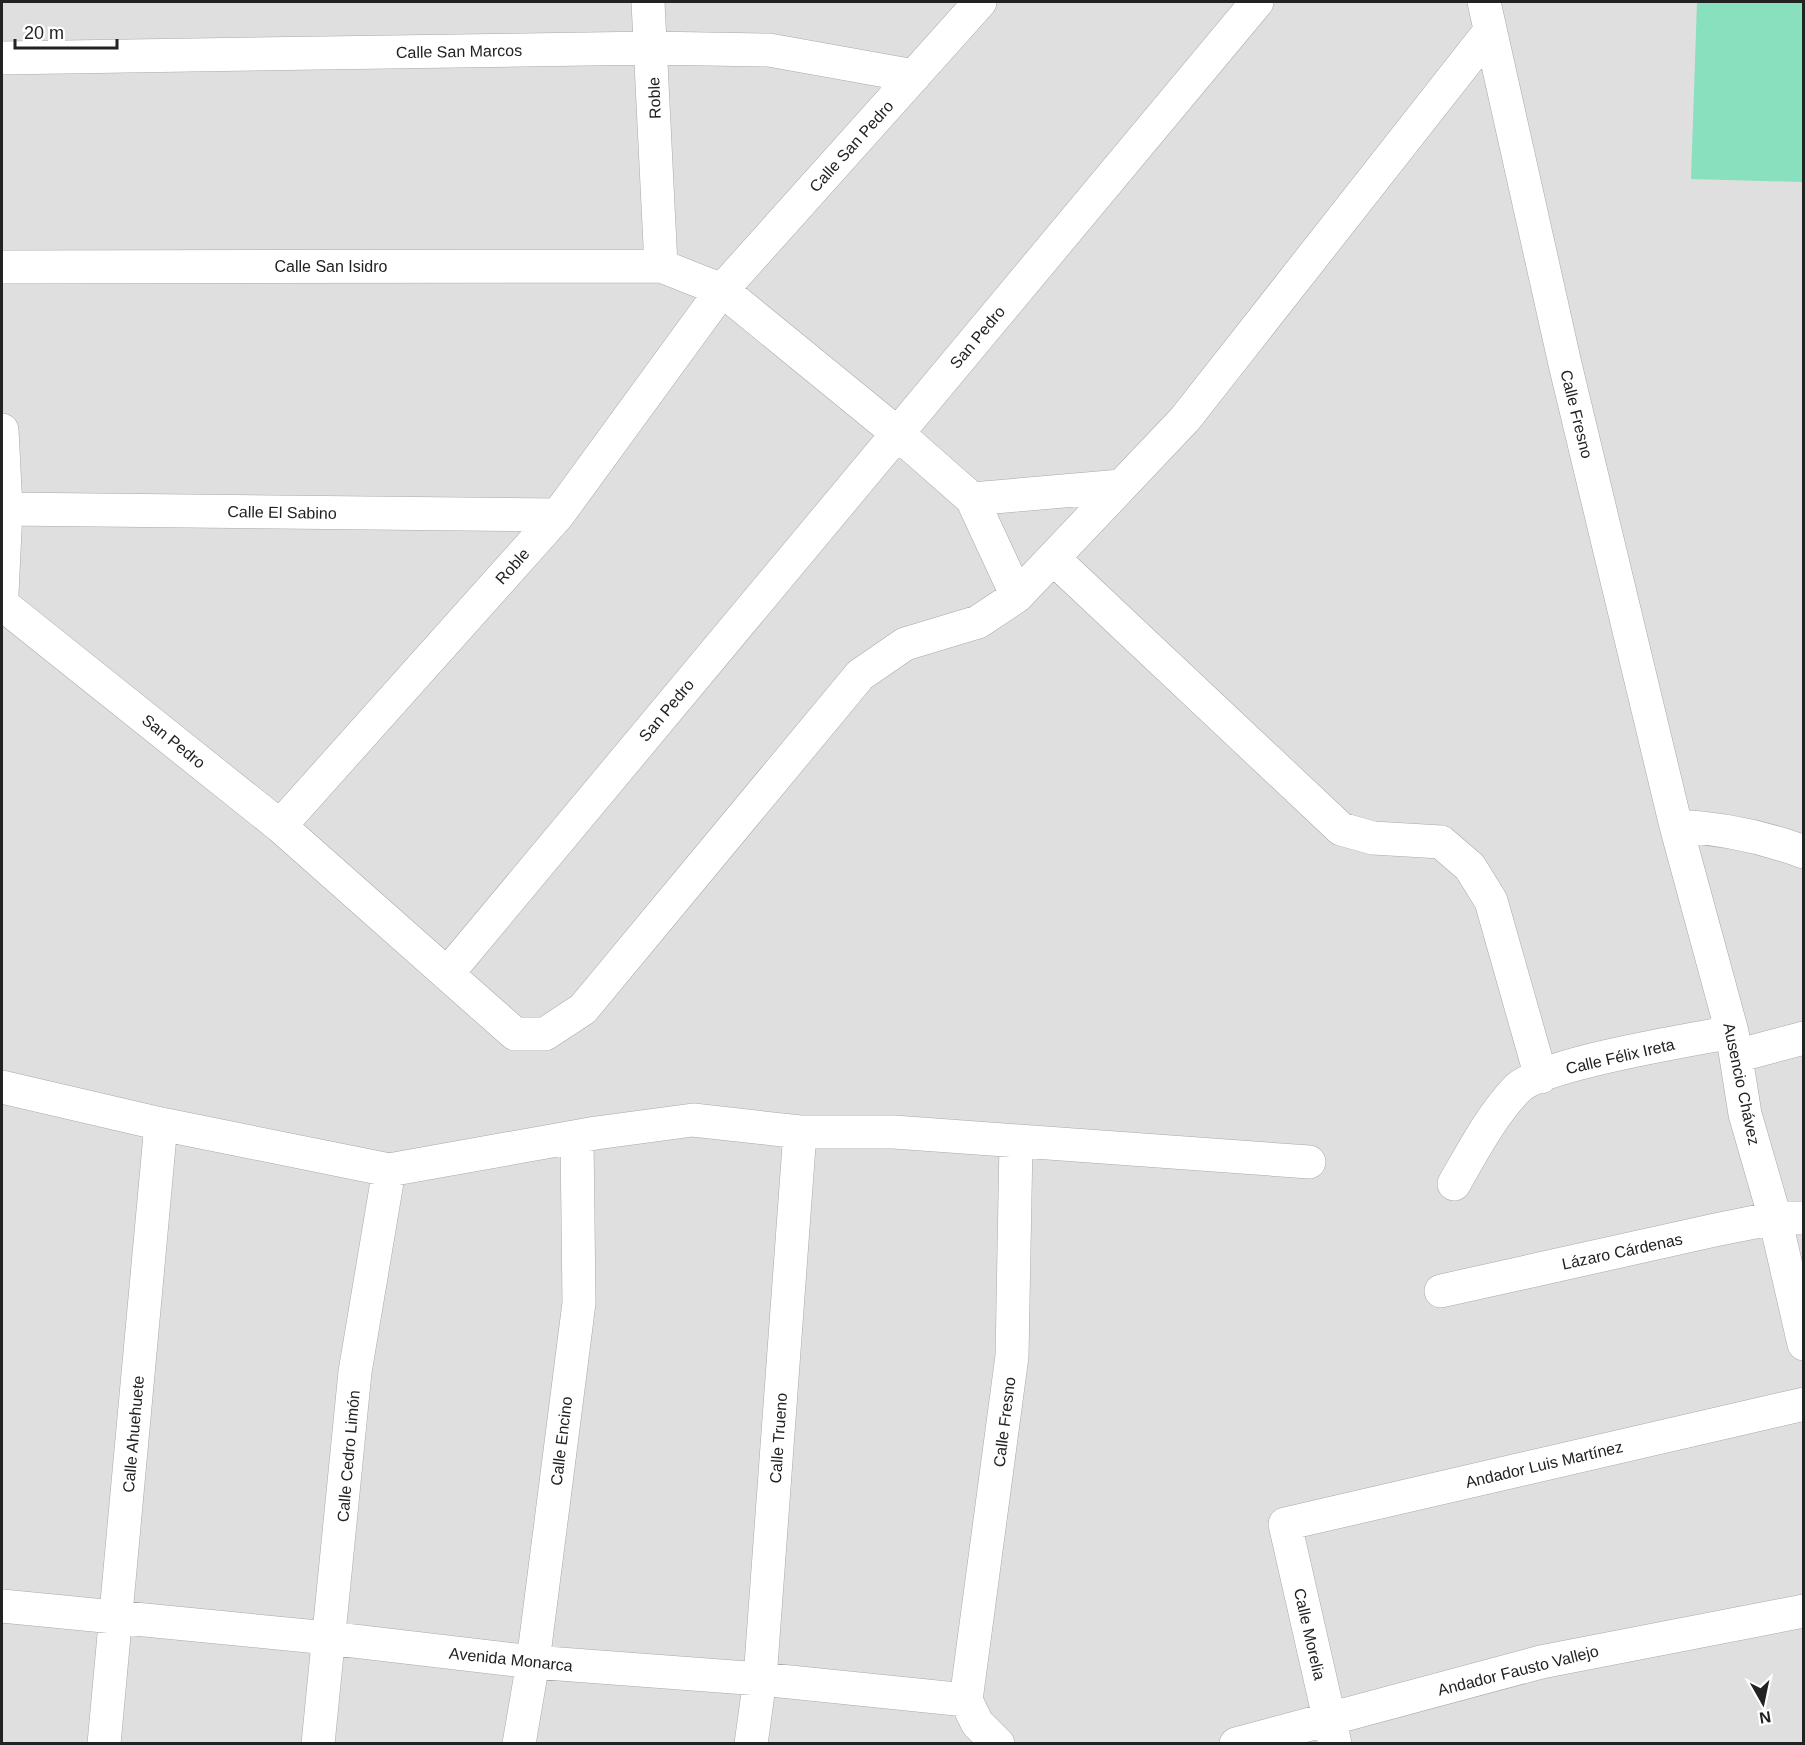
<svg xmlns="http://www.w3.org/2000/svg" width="1805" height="1745" font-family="Helvetica,sans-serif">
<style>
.residential{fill:#e0dfdf}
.pitch{fill:#88e0be}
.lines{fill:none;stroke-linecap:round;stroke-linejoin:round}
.minor-casing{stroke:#a9a9a9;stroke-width:34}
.minor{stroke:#fff;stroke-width:33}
.labels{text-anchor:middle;stroke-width:4.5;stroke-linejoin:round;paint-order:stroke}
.street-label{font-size:16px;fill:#222;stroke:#fff}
</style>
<rect width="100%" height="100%" fill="#f2efe9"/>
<path class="residential" d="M2,2h1801v1741h-1801z"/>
<path class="pitch" d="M1697,2h106v180l-112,-3z"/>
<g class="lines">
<defs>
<path id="minor" d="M648,2l13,264
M1484,2l81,362 111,462 56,206 13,82 30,104 29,126
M2,58l649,-10 118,2 145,26
M2,267l659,-1 61,24 175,143 75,66 45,97
M2,430l4,79 -4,85
M972,499l149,-13
M6,509l552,6
M1053,558l288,271 32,9 68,4 29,25 21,34 50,176
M2,604l278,222 235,208h30l38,-25 277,-334 45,-31 73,-22 39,-26 168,-177 305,-388
M280,826l278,-311 164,-225 258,-288
M1676,826c45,2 85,10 128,26
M447,974l810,-972
M1736,1056l68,-18
M2,1087l159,37 228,46 207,-37 97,-13 107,12h94l415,30
M1454,1184c19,-33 37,-68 63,-95 25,-26 174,-49 215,-57
M1441,1291l274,-61 60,-12h29
M2,1606l326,32 205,24 227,17 206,21 11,23 21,21
M966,1700l46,-344 4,-213
M104,1744l57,-620
M318,1744l37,-372 34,-202
M519,1744l14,-82 46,-359 -2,-166
M751,1744l9,-65 40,-547
M1236,1744l305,-82 263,-51
M1335,1744l-50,-220 519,-120"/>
</defs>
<use href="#minor" class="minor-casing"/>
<use href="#minor" class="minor"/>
</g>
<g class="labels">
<g class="street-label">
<text transform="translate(459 51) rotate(-1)" y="6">Calle San Marcos</text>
<text transform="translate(654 98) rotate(-92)" y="6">Roble</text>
<text transform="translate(851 146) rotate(-48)" y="6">Calle San Pedro</text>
<text x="331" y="272">Calle San Isidro</text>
<text transform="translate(977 337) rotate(-50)" y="6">San Pedro</text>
<text transform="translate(1577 414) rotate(76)" y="6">Calle Fresno</text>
<text transform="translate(282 512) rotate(1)" y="6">Calle El Sabino</text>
<text transform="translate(512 566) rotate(-48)" y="6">Roble</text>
<text transform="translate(666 710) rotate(-50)" y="6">San Pedro</text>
<text transform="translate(174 741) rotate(39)" y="6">San Pedro</text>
<text transform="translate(1620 1056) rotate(-13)" y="6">Calle Félix Ireta</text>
<text transform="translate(1742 1084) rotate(78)" y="6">Ausencio Chávez</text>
<text transform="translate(1622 1251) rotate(-12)" y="6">Lázaro Cárdenas</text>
<text transform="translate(1004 1422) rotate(-83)" y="6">Calle Fresno</text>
<text transform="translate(133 1434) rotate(-85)" y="6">Calle Ahuehuete</text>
<text transform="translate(778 1438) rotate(-86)" y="6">Calle Trueno</text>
<text transform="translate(561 1441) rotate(-83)" y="6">Calle Encino</text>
<text transform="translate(348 1456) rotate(-85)" y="6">Calle Cedro Limón</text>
<text transform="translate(1544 1464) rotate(-13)" y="6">Andador Luis Martínez</text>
<text transform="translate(1310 1634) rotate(77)" y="6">Calle Morelia</text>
<text transform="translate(511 1659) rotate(6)" y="6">Avenida Monarca</text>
<text transform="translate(1518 1670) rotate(-14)" y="6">Andador Fausto Vallejo</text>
</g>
</g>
<rect width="1805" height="1745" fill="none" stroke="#222222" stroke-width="6"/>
<g transform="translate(1763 1703) rotate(171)" stroke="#ffffff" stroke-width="4.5" paint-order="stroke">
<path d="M0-4.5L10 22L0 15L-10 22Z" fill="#222222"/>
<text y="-9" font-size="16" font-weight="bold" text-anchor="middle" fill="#222222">N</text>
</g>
<path d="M15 39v9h102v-9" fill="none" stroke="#222222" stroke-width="3"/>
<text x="24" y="39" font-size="18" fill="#222222" stroke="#ffffff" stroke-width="4.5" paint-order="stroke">20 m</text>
</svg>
